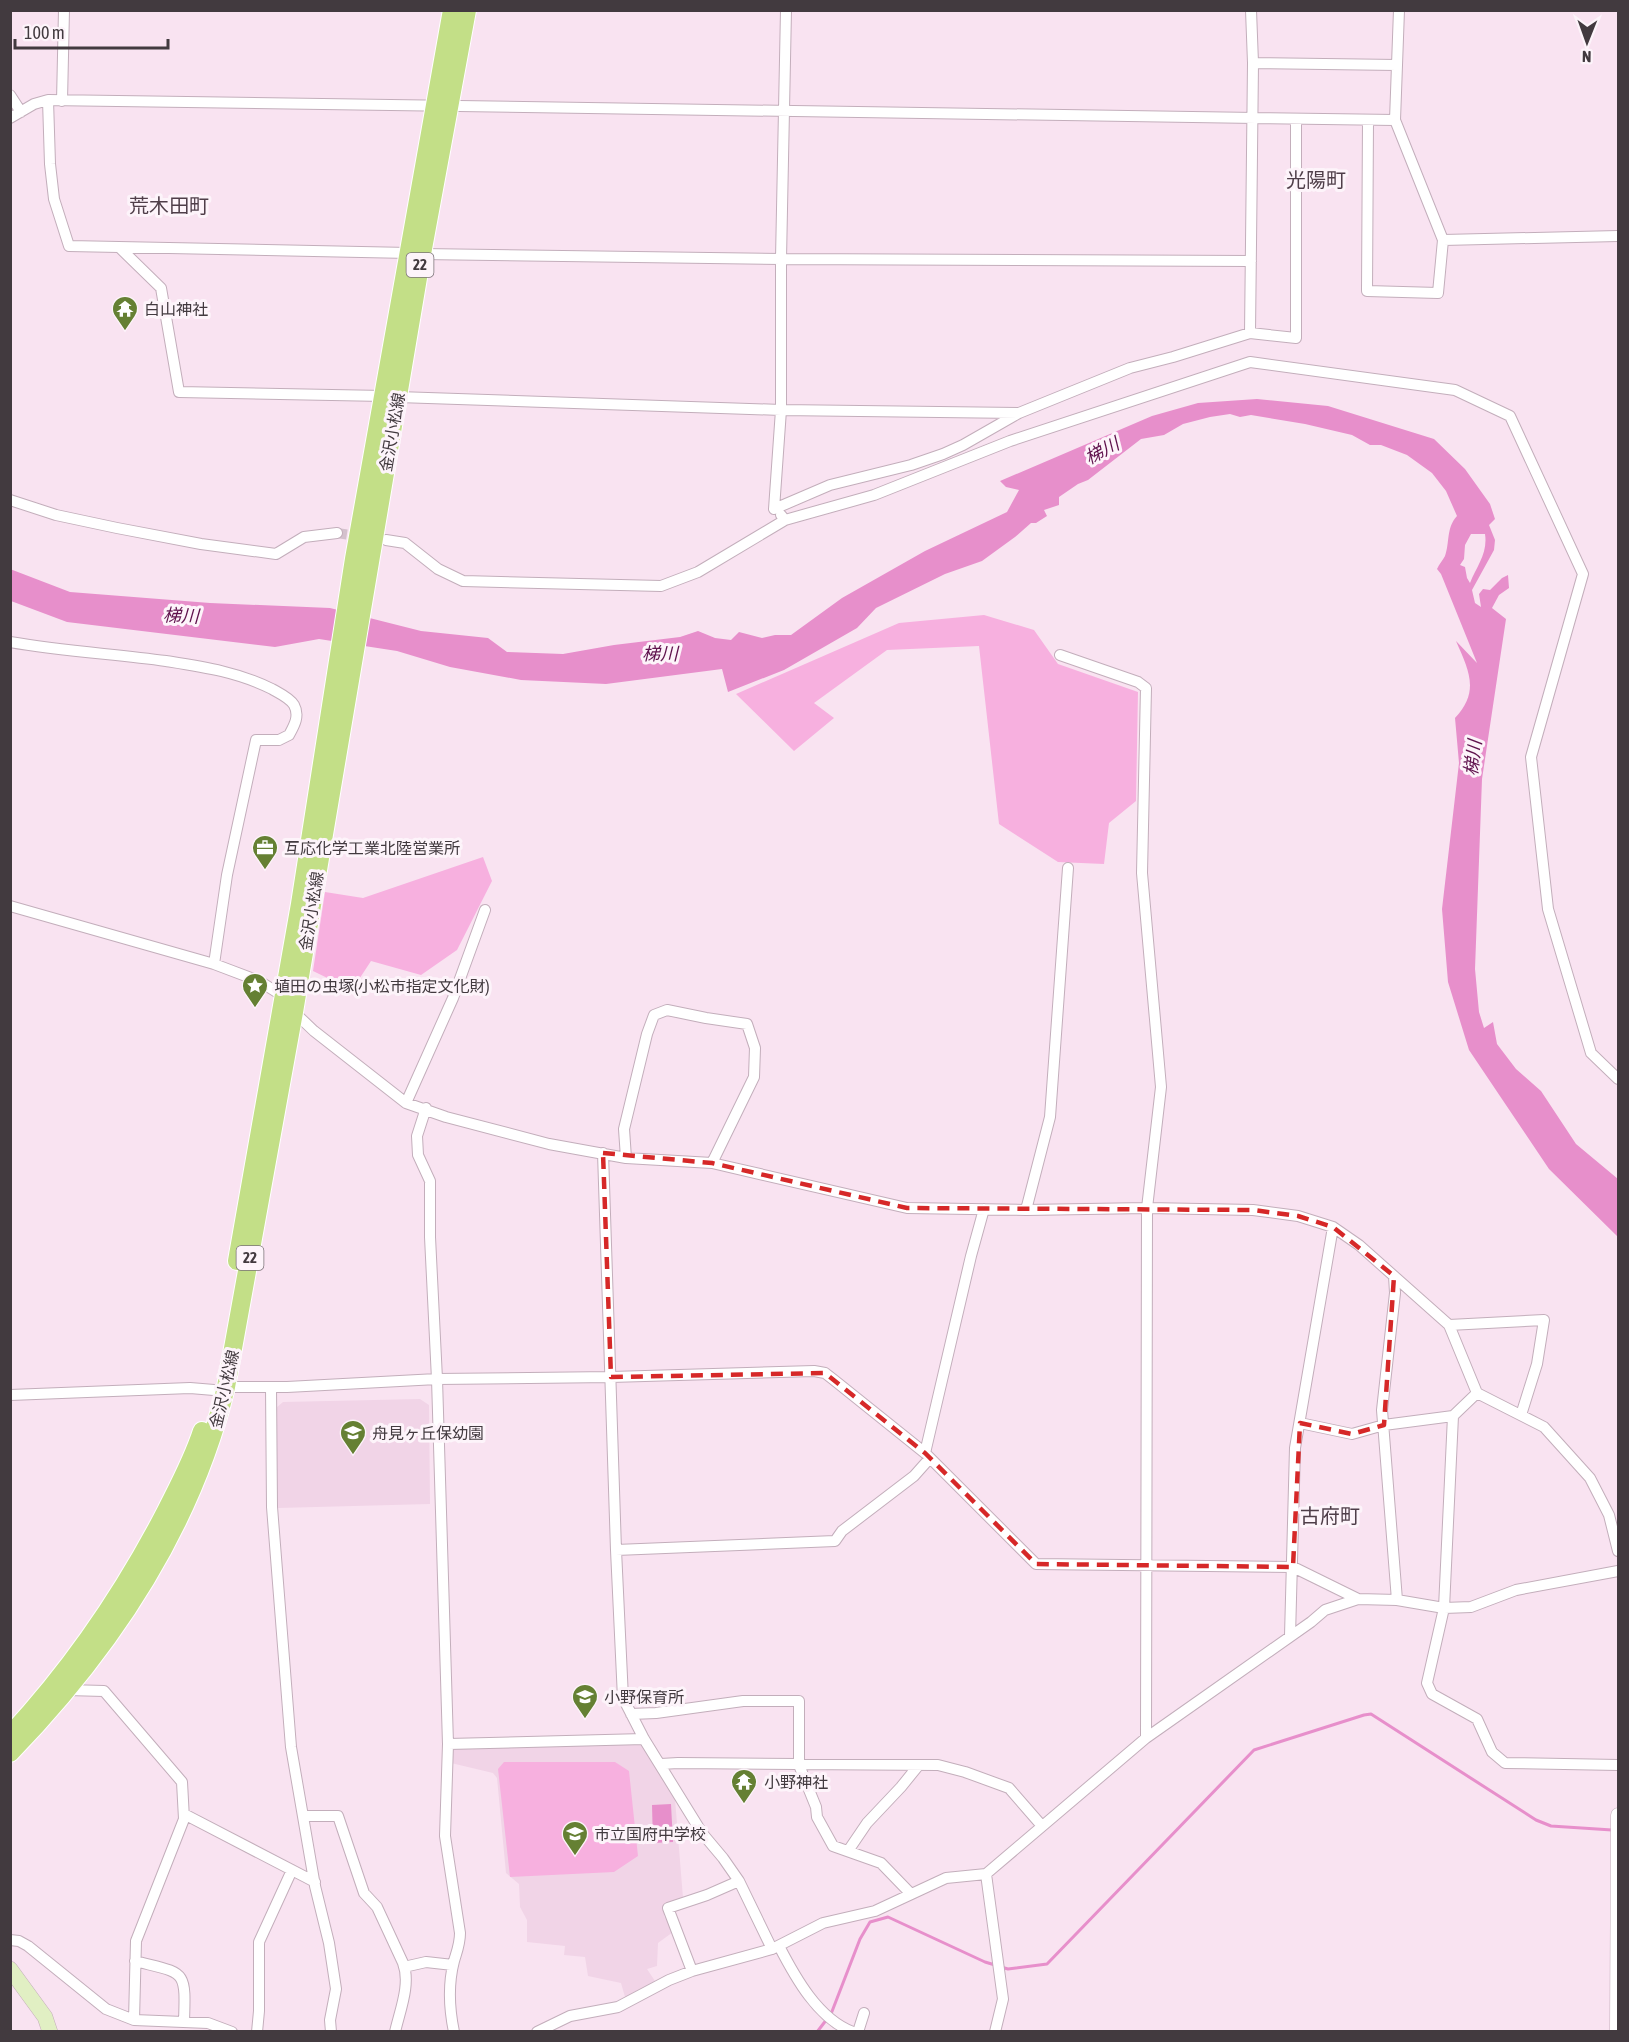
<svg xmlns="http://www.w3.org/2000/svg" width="1629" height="2042" font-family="'Asap Condensed','Noto Sans JP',sans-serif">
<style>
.built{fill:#f1d4e7}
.green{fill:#f7b0df}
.water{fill:#e78fcb;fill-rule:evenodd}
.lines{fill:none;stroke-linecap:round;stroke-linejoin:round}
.stream{stroke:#e78fcb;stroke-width:3}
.minor-tunnel{stroke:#d4c1cd;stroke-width:10;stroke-dasharray:10 5;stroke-linecap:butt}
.minor-casing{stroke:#c3aebb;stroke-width:12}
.tertiary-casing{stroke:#c3aebb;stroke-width:15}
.secondary-casing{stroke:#c3aebb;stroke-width:16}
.primary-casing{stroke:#fff;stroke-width:20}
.minor{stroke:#fff;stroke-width:10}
.tertiary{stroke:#fff;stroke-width:14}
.secondary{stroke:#e1efc3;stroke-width:15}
.primary{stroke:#c3df87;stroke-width:18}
.marked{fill:none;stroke:#d62828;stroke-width:4.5;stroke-dasharray:12 8;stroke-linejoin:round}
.labels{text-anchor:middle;stroke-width:6;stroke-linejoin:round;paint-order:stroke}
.shield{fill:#fdf4fa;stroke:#7a7277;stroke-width:1.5}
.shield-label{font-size:15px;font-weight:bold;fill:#423a3f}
.poi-label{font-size:16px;fill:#423a3f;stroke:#fdf4fa;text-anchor:start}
.street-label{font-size:16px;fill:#423a3f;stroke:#fdf4fa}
.water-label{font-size:18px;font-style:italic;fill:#5f124d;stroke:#fdf4fa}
.quarter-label{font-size:20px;fill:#4f3e49;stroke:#fdf4fa}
</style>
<rect width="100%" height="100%" fill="#f9e3f1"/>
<path class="built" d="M420,1399l9,6 1,99 -152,4 -2,-100 7,-6z
M641,1740l34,59 8,99 -19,6v12l9,16 -15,11 -1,23 -10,3 8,12 -30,16 -4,-14 -33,-7 -3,-19 -21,-2 1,-9 -38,-4v-22l-7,-13 -1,-23 -13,-11 -9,-95 -4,-5 -42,-10 1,-16z"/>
<path class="green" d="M984,615l50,15 24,34 80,28 -2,109 -27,22 -5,41 -46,-2 -59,-38 -20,-178 -92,4 -73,53 20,15 -40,33 -58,-57 163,-71z
M483,857l9,24 -35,69 -36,25 -50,-14 -19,29 -39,-19 12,-79 38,6z
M504,1762h111l14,9 9,85 -24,16 -104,5 -12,-108z"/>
<path class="water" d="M1257,399l71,7 106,33 31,30 25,35 5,15 -6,6 6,15 -1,10 -22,40 3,13 6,4 -2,-13 4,-5 7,1 12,-12 6,-3 1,13 -10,7 -7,13 14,11 -24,160 -7,190 4,43 5,16 9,-6 4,22 19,25 25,22 35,53 42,35v58l-69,-68 -80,-119 -21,-68 -6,-73 17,-146 -4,-45c25,-27 14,-47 1,-77l21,22 -36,-89 -4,-5c2,-5 6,-9 8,-13 5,-14 1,-28 12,-40l-11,-25 -14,-18 -25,-18 -26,-10h-11l-18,-10 -47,-11 -54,-9 -11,2 -10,-3 -20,3 -27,7 -19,11 -23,4 -53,41 -10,4 -19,13v8l-15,5 3,6 -11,7h-5l-16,14 -33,24 -37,13 -69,34 -19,20 -73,42 -56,22 -6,-23 -116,15 -85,-4 -71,-13 -53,-16 -78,-12 -44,8 -208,-25 -56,-21 -1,-32 60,23 140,11 120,5 91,23 67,7 19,14 56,2 51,-9 66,-8 18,-6 17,7 16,2 8,-8 23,6 13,-3h16l51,-37 83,-47 82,-39 12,-22 -13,-3 -6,-6 152,-65 46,-13zM1471,534h14c3,19 -8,32 -15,49l-3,-5 -2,-11 -5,-2 4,-6 1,-14z
M671,1804l2,38 -20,1 -1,-38z"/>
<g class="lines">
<path class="stream" d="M1001,1967l7,2 39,-5 207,-214 110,-35 7,-1 165,106 15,6 61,4
M831,2014l29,-75 10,-17 18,-5 97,45 10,3
M817,2032l10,-13"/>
<path class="minor-tunnel" d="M337,533l26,4"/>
<defs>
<path id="minor" d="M1253,63l144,2
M10,95l11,17
M48,100l2,64 4,35 15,47 340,7
M62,101l2,-91
M10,118l24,-14 14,-4 1347,20
M1368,121l-1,170 71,2 5,-53 -48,-120 4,-110
M1443,240l175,-4
M120,248l41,40 18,104 205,4
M422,254l359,5 470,2
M1250,333l3,-270 -2,-53
M398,397l383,13 238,3
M10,500l46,15 61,13 84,16 75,10 28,-17 33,-4
M774,509l56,-24 81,-20 32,-11 20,-9 56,-32 111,-45 43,-11 77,-24 46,5v-218
M774,509l7,-99v-151l5,-249
M785,520l89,-25 136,-54 240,-79 205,28 55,26 73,158 -52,183 17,152 43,144 27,26
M386,540l19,3 33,26 25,12 198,5 37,-14 87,-52 -4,-5
M10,642c52,9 104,12 156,19 38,6 72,11 106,28 7,4 18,9 22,16 6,11 0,21 -5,30l-10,5h-23l-29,135 -13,89
M1060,655l78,27 8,6 -4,185 19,214 -14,121 -1,530
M10,906l204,58 45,17 24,15
M294,1012l20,19 92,72 40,14 103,27 77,14 86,5 195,45 119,2 121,-2 106,2 45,6 35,11 26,18 90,80 28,68 67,34 46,51 19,37 9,36
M406,1103l47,-105 32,-88
M426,1108l-9,28 1,19 12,26v56l7,142 11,365 -3,92 15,97c0,11 -3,18 -6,28 -6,23 -5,47 0,71
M603,1153l13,397 7,148 21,41 58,94 21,25 16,23 33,68
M626,1158l-2,-29 23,-95 7,-19 13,-5 39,8 41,6 8,24 -1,29 -42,86
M1026,1210l24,-93 18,-249
M1394,1276l1,17 -13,117 15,190
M1449,1325l95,-5 -7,44 -16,51
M226,1387h61l150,-8 174,-2 203,-6 11,2 9,7 91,73 111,111 257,3 65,32
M271,1387l1,120 19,240 24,139 14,57 7,46 -6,31 1,12
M10,1395l180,-7 24,2
M1453,1416l-9,192 -17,75 5,11 45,25 15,33 13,11 113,2
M1300,1423l52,11 32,-9 69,-9 24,-23
M925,1453l46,-197 13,-47
M616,1550l219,-9 7,-10 72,-55 16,-18
M1290,1636l5,-188 38,-221
M67,1690l37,1 78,91 2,37 -48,122 -2,79
M631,1714l25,-1 87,-12h56v64l17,42 1,10 16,29 48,17 30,31
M448,1744l196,-5
M661,1764l17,-1 260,2 27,7 44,16 33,38
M184,1814l131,68
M303,1816h35l26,77 13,14 26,56c8,21 -3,47 -8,69
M848,1851l19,-28 34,-36 17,-21
M986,1874l17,125 -8,33
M10,1940l9,1 9,5 78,63 28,11 74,3 24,9
M779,1946c16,31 39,73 74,86
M135,1961c50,13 51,7 49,60
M404,1967l22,-5 27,3
M692,1971l-24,-63 39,-13 32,-14
M257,2032l2,-21v-69l33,-72
M537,2032l33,-16 48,-9 51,-27 23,-9 80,-22 51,-26 52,-12 71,-33 40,-4 160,-136 165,-116 14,-12 33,-11 39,1 47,8 27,-1 45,-17 102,-19
M858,2032l6,-19"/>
<path id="tertiary" d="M1617,2032l1,-217"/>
<path id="secondary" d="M10,1969l35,48 5,15"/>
<path id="primary" d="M237,1261l63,-357 54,-345 98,-549
M10,1735c64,-69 113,-141 156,-224 13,-26 27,-52 36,-80
M10,1753c100,-103 182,-225 216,-366l68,-375 128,-758 45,-244"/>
</defs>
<use href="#minor" class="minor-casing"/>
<use href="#tertiary" class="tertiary-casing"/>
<use href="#secondary" class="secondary-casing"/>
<use href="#primary" class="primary-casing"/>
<use href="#minor" class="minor"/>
<use href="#tertiary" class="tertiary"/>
<use href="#secondary" class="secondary"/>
<use href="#primary" class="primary"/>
</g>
<path class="marked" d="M603,1153l109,10 195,45 346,2 45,6 35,11 61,49 -10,149 -32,9 -52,-11 -7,144 -257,-3 -111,-111 -100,-80 -214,4z"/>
<defs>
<symbol id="temple-pin" viewBox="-11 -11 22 30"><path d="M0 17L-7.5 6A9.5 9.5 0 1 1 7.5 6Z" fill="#658033" stroke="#fdf4fa"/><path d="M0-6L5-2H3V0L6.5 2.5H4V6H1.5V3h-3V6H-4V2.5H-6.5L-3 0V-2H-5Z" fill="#fff"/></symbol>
<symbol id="office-pin" viewBox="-11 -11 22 30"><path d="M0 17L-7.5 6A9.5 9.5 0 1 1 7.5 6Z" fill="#658033" stroke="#fdf4fa"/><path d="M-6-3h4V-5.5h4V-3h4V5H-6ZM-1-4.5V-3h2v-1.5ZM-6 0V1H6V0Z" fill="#fff"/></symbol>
<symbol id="sight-pin" viewBox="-11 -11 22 30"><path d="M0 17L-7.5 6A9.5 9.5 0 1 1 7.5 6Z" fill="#658033" stroke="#fdf4fa"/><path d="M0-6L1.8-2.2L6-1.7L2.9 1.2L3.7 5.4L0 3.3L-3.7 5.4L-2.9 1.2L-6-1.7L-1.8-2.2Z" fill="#fff"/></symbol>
<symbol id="school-pin" viewBox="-11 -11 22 30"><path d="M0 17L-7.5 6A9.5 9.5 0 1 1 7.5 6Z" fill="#658033" stroke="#fdf4fa"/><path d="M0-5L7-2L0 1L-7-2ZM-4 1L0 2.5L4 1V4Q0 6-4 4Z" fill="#fff"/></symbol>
</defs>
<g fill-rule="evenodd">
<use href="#temple-pin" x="110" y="294" width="30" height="40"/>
<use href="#office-pin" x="250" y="833" width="30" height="40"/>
<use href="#sight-pin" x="240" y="971" width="30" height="40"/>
<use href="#school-pin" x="338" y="1418" width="30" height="40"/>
<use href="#school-pin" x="570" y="1682" width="30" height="40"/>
<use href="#temple-pin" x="729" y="1767" width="30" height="40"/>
<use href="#school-pin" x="560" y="1819" width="30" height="40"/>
</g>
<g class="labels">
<g class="shield">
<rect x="406.5" y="253" width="27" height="24" rx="4.5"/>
<rect x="236.5" y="1246" width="27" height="24" rx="4.5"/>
</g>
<g class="shield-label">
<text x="420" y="270">22</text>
<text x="250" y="1263">22</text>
</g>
<g class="poi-label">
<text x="144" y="315">白山神社</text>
<text x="284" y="854">互応化学工業北陸営業所</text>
<text x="274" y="992">埴田の虫塚(小松市指定文化財)</text>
<text x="372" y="1439">舟見ヶ丘保幼園</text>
<text x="604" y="1703">小野保育所</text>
<text x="764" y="1788">小野神社</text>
<text x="594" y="1840">市立国府中学校</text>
</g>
<g class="street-label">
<text transform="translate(392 432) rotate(-80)" y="6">金沢小松線</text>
<text transform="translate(311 911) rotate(-81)" y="6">金沢小松線</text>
<text transform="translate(224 1389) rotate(-77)" y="6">金沢小松線</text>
</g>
<g class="water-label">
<text transform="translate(1102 451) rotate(-28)" y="6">梯川</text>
<text transform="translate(181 616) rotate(2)" y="6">梯川</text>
<text x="660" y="660">梯川</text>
<text transform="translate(1473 758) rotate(-83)" y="6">梯川</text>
</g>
<g class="quarter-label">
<text x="1316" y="187">光陽町</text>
<text x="169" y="213">荒木田町</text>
<text x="1330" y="1523">古府町</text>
</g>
</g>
<rect width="1629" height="2042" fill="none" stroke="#423a3f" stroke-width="24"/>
<g transform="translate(1587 42) rotate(181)" stroke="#fdf4fa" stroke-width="4.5" paint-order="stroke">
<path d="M0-4.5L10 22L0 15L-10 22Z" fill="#423a3f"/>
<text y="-9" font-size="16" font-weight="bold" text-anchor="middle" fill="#423a3f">N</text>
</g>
<path d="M15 39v9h153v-9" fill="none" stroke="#423a3f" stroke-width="3"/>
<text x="24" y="39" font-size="18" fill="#423a3f" stroke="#fdf4fa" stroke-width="4.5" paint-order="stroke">100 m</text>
</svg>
